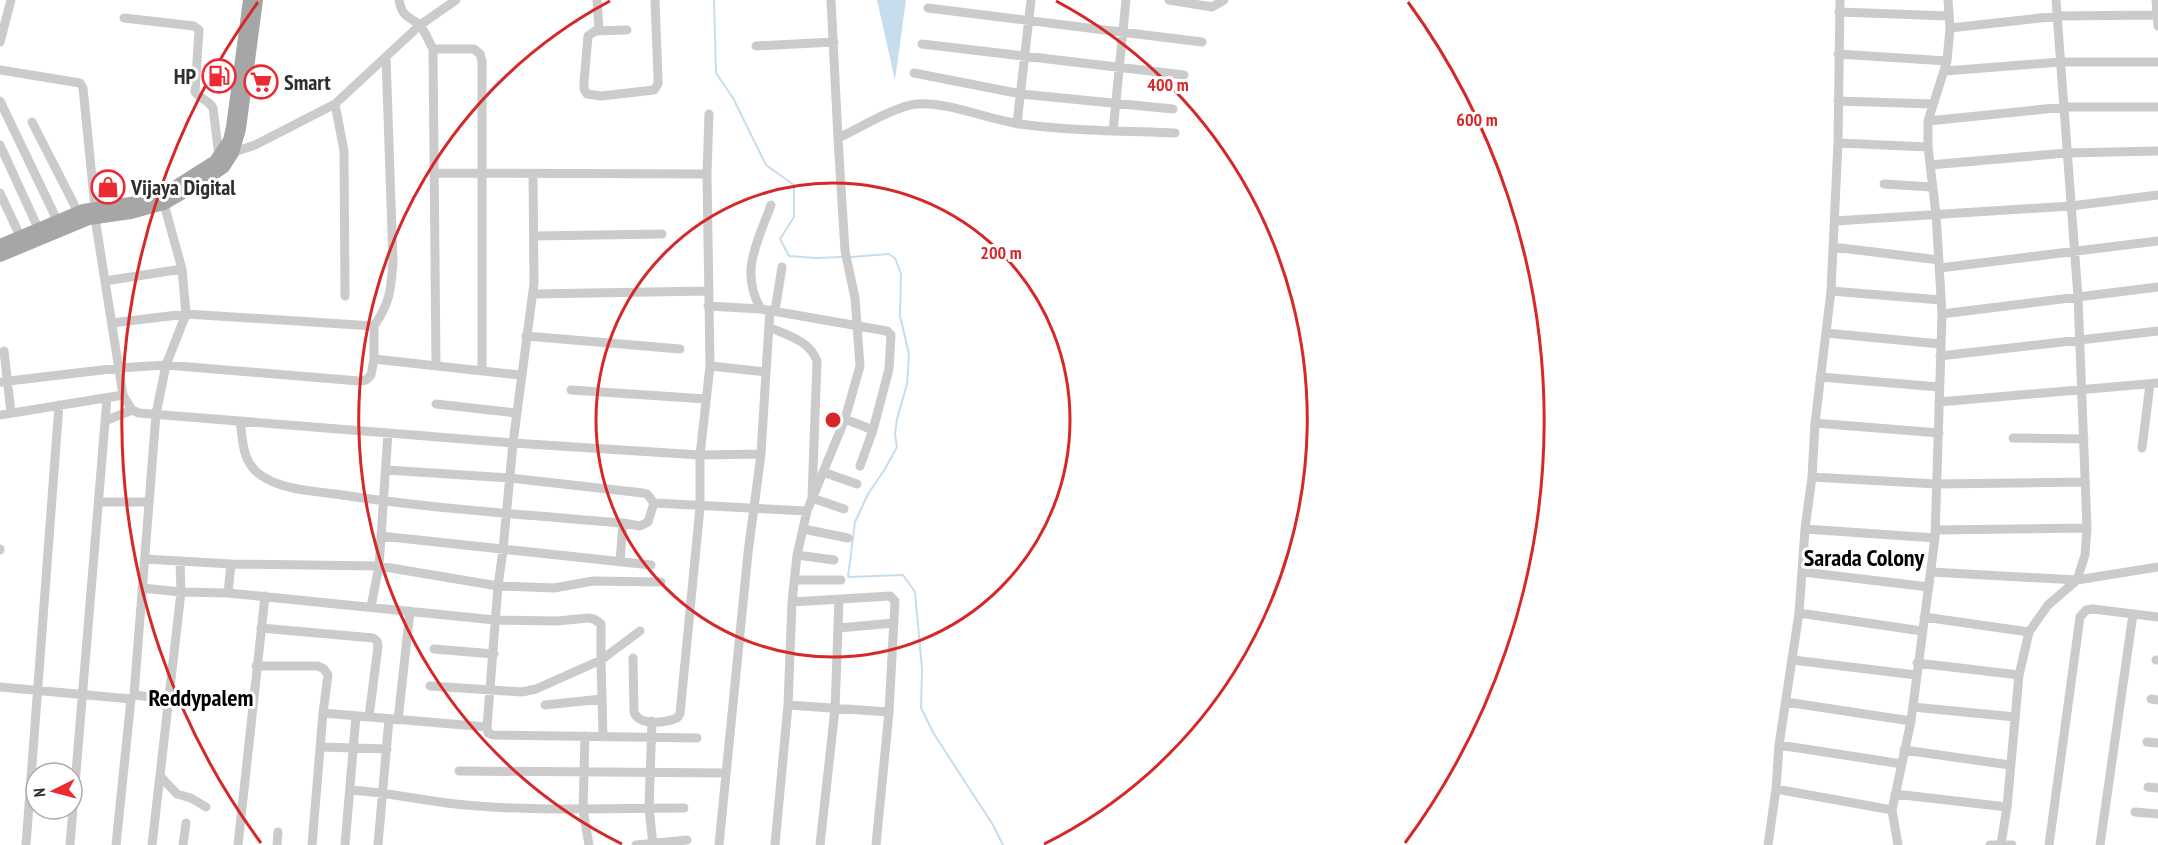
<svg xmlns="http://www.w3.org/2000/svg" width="2158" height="845" font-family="'PT Sans Narrow',sans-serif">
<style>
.water{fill:#c6dded}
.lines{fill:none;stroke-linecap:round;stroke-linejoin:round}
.stream{stroke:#c6dded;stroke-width:2}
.minor{stroke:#cbcbcb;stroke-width:9}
.major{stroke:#a6a6a6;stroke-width:12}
.ring{fill:none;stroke:#d62828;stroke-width:3}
.labels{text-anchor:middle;stroke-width:6;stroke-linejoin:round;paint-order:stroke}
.poi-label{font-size:22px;font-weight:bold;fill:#2e2e2e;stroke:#fff;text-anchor:start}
.neighbourhood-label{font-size:24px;font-weight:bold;fill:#000;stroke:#fff}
.centre{fill:#d62828;stroke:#fff;stroke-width:3}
.ring-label{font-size:18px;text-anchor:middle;font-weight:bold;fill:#d62828;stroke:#fff;stroke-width:6;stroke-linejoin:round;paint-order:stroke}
</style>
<rect width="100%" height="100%" fill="#fff"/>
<path class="water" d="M877,0h29l-11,80z"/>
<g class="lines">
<path class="stream" d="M714,0l2,73 17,25 33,67 28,20v32l-14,22 9,17 27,2 26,-1
M851,257l38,-3 6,4 6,16 -1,42 9,38 -2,30 -10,35 -2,15 2,13 -12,22 -17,25 -13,28 -7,55 55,-2 12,17 7,77 -1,39 13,26 59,91 10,20"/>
<path class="minor" d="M399,0c4,21 11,14 22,27 5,6 8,15 12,22l3,317
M597,0l2,31
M1169,0l43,7 12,-7
M2156,0l2,26
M928,8l274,34
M1839,12l110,4
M124,18l70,8 5,4 -4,62c5,7 14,8 18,16l6,48
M1950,28l108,-12 100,-1
M627,30l-32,1 -7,5 -4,46v7l3,5 14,2 53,-6 4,-6v-7l-3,-77
M0,42l11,-42
M922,44l262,31
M756,46l78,-4
M433,49h41l6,5 2,7v310
M1838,54l109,7
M0,70l80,13 3,5 12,120
M1945,71l116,-9h97
M914,73l107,21 152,15
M0,101l57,119
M1838,101l95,3
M335,104l9,47 1,145
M1928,121l137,-14h93
M32,122l46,90
M1017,124l14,-124
M1113,131l13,-131
M838,138c20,-9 57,-32 79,-34 27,-3 74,16 103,20 51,7 103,7 155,9
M1838,143l90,4
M0,145l38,83
M231,153l24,-8 80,-41 85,-79 36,-25
M1930,165l137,-12 91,-2
M435,173l272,1
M533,174l1,109 -21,160 -10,107 -5,36 -11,141 1,6 5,2 204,3
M1884,184l47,3
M0,193l20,43
M771,205c-13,36 -32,67 -10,104l126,22 4,4 -2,34 -16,61
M1835,221l236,-15 87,-11
M534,236l128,-2
M1833,247l106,13
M1940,268l218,-27
M105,281l77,-12
M1831,291l110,9
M533,294l174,-3
M708,306l53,3
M775,311l7,-44
M1942,314l216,-27
M374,326c16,-23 17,-36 19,-64l-7,-205
M769,327c19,9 40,13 48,34l-5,137 32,11
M1826,333l114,11
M526,336l154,13
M4,351l7,62
M1940,356l218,-25
M374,359l146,16
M710,366l56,6 4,-62
M1820,377l119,10
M0,382l119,-14 47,-3 193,16 7,-1 5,-5 3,-16v-33l-188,-12 -74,9
M571,390l135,9
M123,395l9,15 7,3 374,30 187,12 61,-1
M1939,402l219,-19
M436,404l80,9
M0,415l123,-20 -28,-177
M845,419l28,11 -13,36
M105,421l27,-11
M240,421c3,20 2,40 19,53 23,17 57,17 83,21 93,14 187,20 281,28l17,3 8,-4 6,-19 -7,-9 -4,-1 -133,-15 -124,-8
M1815,423l124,10
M2013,438l71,1
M2142,448l8,-64
M823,472l34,12
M1812,477l125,7 146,-2
M99,502h50
M654,503l153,8 38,-92 15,-53 -5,-68 -10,-47 -7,-113 -7,-138
M803,529l45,9
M1805,529l130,9
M1935,530l152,-2
M381,536l270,29
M0,549v1
M797,555l37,5
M145,559l86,5 148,2 119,20 56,2 39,-7 68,1
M620,562l3,-39
M1803,572l126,15
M1931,572l146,8 81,-13
M795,580h46
M142,588l39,4 47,1 267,27 62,1 31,-3 6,1 7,5v36l-65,29 -14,3 -92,-6
M228,593l3,-29
M792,602l5,-47 10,-44
M371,607l8,-41 9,-133
M1799,613l123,18
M1924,617l105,15
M261,628l112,10 4,3 1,5 -9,71
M838,628l56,-5
M434,649l60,5
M633,658l1,54c5,14 30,11 43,6l3,-4 20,-207v-52l10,-89 -3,-192 2,-60
M1793,660l123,15
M2156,660h2
M1917,663l102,12
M256,666h62l6,3 4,6 -5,38
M0,687l131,12
M134,695l36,4
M2151,699l7,1
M1786,702l125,19
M545,705l57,-6
M788,705l101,7
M1913,707l102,10
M398,720l12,-109
M652,721l-3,87 4,37
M585,736l-2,74 6,35
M603,737l-2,-77 39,-29
M2147,742l11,1
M1779,745l123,19
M320,747l67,2
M1904,750l106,15
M459,771l267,2
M161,777l16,17 14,4 15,9
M2148,787l10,1
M1776,789l116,21
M350,790c36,2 69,10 105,14 76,8 153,4 229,4
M1895,794l112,13
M2135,812l23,2
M2001,844l6,-37 12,-132 10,-43 19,-27 29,-25 8,-25 2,-27 -9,-231 -22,-297
M26,845l33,-440
M70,845l37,-447
M116,845l15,-146 3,-4 22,-281 10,-49 20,-51 -4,-45 -18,-65
M152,845l29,-253 -1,-31
M183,845l3,-22
M238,845l27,-249
M277,845l1,-13
M312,845l11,-132 164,14
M345,845l11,-129
M378,845l11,-126
M636,845l51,-5
M719,845l29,-292 13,-99 5,-82
M775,845l13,-140 4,-103 98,-6 5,5 -6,111 -13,133
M820,845l15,-136 4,-109
M1768,845l8,-56 3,-44 20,-132 6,-84 7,-52 3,-54 16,-132 7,-148 2,-143
M1898,845l-6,-35 19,-89 24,-183 7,-224 -6,-100 -8,-67v-26l19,-60 3,-33 -2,-28
M1990,845h22
M2049,845l31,-228 6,-7 7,-1 65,8
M2100,845l33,-231"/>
<path class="major" d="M0,245l83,-35 54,-8 26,-8 52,-33 14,-21 3,-13 17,-127
M0,256l89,-37 42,-6 33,-9 40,-23 20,-14 9,-14 7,-24 17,-129"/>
</g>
<g class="ring">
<circle cx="833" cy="420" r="237"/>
<path d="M622 844A474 474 0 0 1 610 1M1056 1A474 474 0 0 1 1044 844"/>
<path d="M261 843A711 711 0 0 1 258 2M1408 2A711 711 0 0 1 1405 843"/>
</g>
<defs>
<symbol id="fuel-ring" viewBox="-11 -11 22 22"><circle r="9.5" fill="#fff" stroke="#ed2932" stroke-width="1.5"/><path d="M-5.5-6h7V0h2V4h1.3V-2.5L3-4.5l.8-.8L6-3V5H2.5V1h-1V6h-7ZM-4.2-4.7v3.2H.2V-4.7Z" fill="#ed2932"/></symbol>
<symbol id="supermarket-ring" viewBox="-11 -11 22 22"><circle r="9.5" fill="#fff" stroke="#ed2932" stroke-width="1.5"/><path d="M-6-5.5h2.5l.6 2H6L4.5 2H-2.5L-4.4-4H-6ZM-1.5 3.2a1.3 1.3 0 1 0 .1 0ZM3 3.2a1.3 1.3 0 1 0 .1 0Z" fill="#ed2932"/></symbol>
<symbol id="shop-ring" viewBox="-11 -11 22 22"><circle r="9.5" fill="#fff" stroke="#ed2932" stroke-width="1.5"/><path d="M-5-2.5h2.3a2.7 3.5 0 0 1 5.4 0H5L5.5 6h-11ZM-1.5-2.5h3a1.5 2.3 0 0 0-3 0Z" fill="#ed2932"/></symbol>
</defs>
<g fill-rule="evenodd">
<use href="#fuel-ring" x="200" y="57" width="38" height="38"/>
<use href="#supermarket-ring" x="242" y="63" width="38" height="38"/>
<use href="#shop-ring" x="89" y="168" width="38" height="38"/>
</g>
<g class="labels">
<g class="poi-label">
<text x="196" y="84" text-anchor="end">HP</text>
<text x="284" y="90">Smart</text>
<text x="131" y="195">Vijaya Digital</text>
</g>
<g class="neighbourhood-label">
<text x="1864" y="566">Sarada Colony</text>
<text x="201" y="706">Reddypalem</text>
</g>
</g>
<circle cx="833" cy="420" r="9" class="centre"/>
<g class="ring-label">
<text x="1168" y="91">400 m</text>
<text x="1477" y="126">600 m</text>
<text x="1001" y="259">200 m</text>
</g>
<g transform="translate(54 791) rotate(264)"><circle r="28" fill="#ffffff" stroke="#ababab" stroke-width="1.5"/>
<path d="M0-4.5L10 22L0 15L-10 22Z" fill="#ed2932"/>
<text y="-9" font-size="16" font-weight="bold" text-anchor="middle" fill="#2e2e2e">N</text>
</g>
</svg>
